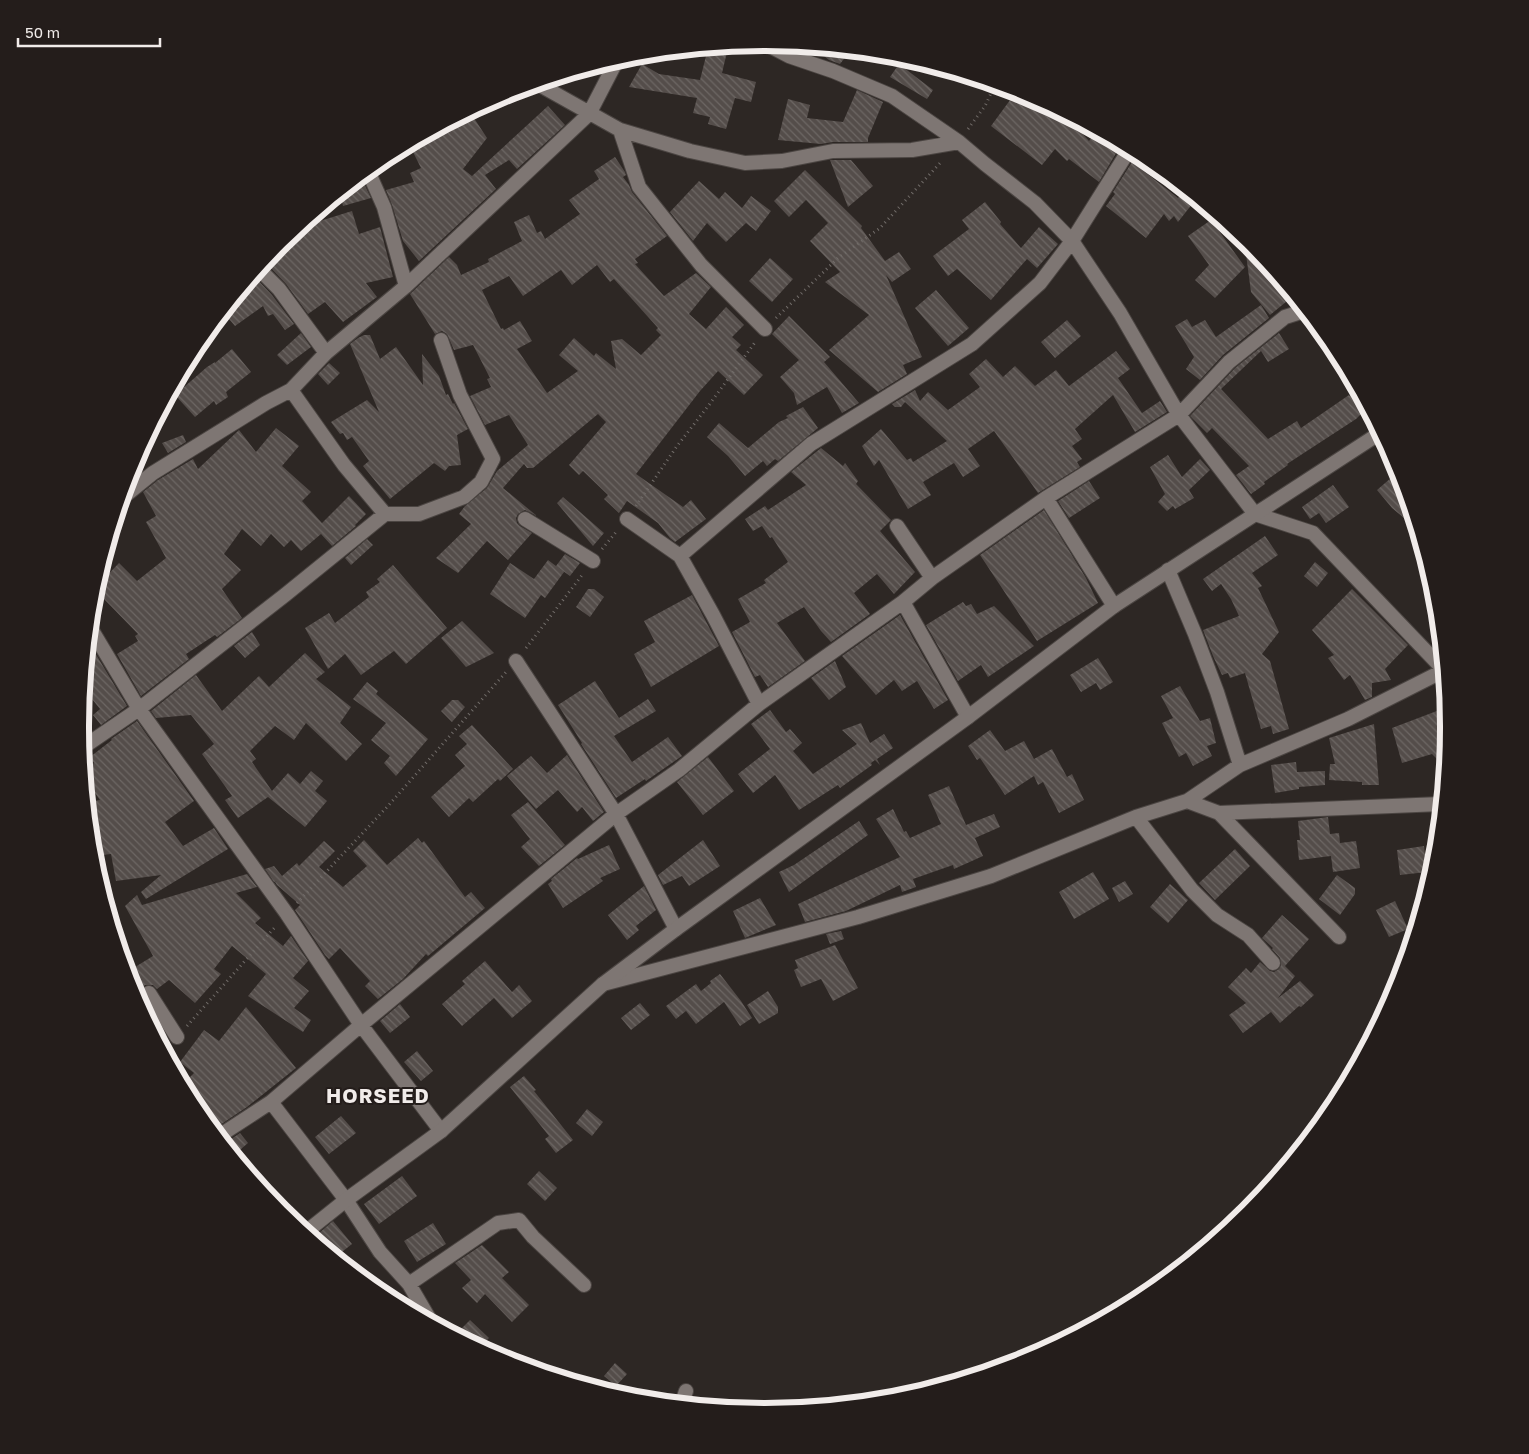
<svg xmlns="http://www.w3.org/2000/svg" width="1529" height="1454" font-family="'Golos Text',sans-serif">
<style>
.building{fill:url(#building-back-hatch);fill-rule:evenodd}
.lines{fill:none;stroke-linecap:round;stroke-linejoin:round}
.minor-casing{stroke:#4b4542;stroke-width:16}
.tertiary-casing{stroke:#4b4542;stroke-width:16}
.path{stroke:#726d6a;stroke-width:3;stroke-dasharray:1 4;stroke-linecap:butt}
.minor{stroke:#7e7673;stroke-width:14}
.tertiary{stroke:#7e7673;stroke-width:14}
.labels{text-anchor:middle;stroke-width:4;stroke-linejoin:round;paint-order:stroke}
.district-label{font-size:20px;font-weight:bold;letter-spacing:1px;fill:#f1ecea;stroke:#241d1b}
.rim{fill:none;stroke:#f1ecea;stroke-width:6}
</style>
<defs>
<pattern id="building-back-hatch" width="6" height="6" patternUnits="userSpaceOnUse" patternTransform="scale(1.25)"><rect width="6" height="6" fill="#544d4a"/><path d="M-1 5l2 2M0 0l6 6M5-1l2 2" fill="none" stroke="#6d6764"/></pattern>
</defs>
<rect width="100%" height="100%" fill="#2d2724"/>
<path class="building" d="M813,47l24,3 13,1 -10,13 -11,-4z
M708,48l19,4 -5,21 34,9 -5,20 -16,-4 -9,31 -18,-5 2,-7 -17,-4 4,-15 -68,-11 13,-23 17,10 41,6z
M899,64l34,26 -6,9 -37,-22z
M857,90l26,12 -15,36v4h-35l-12,2 -43,-4 10,-41 22,6 -3,13 36,4z
M1013,96l14,10 6,-8 32,17 24,26 7,-9 25,13 -22,37 -30,-23 -2,2 -12,-12 -13,16 -51,-39z
M548,106l17,19 -48,44 -8,-9 -24,15 11,14 -77,72 -16,-20 -11,-36 -6,-15 28,-8 -4,-9 11,-5 -11,-22 30,-14 -2,-3 32,-17 17,26 -24,31 9,7z
M615,157l10,15 1,3 -3,2 6,8 3,7 35,44 -32,23 3,4 -3,1 29,32 32,-23 15,14 -22,27 17,15 20,-22 18,18 -12,12 9,8 -5,5 27,25 -19,20 -26,-24 -18,20 -64,83 47,33 8,-7 15,19 -31,23 -5,-4 -12,-15 -31,-22 -8,12 -15,-14 4,-4 -25,-24 -4,4 -10,-10 37,-43 -8,-8 -65,54h-6l-3,-4 -21,24 34,28 -12,-6 -7,4 -2,4 1,5 3,3 12,7 -24,27 -21,-19 -29,32 -22,-15 35,-34 -12,-10 6,-8 22,-18 10,-17 31,-26 -19,-30 -24,10 -15,-29 21,-9 -4,-8 3,-1 -17,-33 -19,5 -7,-16 -5,-3 -7,3 -25,-40 39,-37 8,8 4,10 28,-13 -1,-3 34,-18 -8,-19 15,-7 8,18 4,-2 4,8 35,-25 -11,-14 30,-21 -5,-8zM597,265l13,17 4,-3 44,49 -2,2 5,5 -20,20 -19,-16 -11,2 5,28 -20,-16 -2,3 -20,-18 -15,17 19,16 -31,22 -30,-44 15,-8 -12,-20 -16,9 -1,-2 -2,1 -19,-39 27,-14 14,20 38,-26 11,15z
M830,160h21l22,26 -25,21z
M1132,162l46,36 3,-4 12,9 -15,19 -4,-6 -5,5 -5,-7 -18,24 -40,-32 9,-12 -2,-2z
M805,170l57,56 -1,2 24,33 14,-9 12,17 -19,13 -6,-7 36,82 -19,8 4,9 -29,18 -49,-42 40,-35 -44,-33 15,-10 -30,-31 18,-18 -22,-23 -17,17 -15,-16z
M361,177l10,21 -28,8 -3,-12z
M699,181l20,18 6,-7 17,16 9,-12 20,15 -15,20 -10,-8 -20,19 -19,-19 -14,18 -23,-29z
M985,202l16,20 -1,2 21,24 18,-21 19,17 -21,24 -10,-9 -36,41 -34,-31 -9,7 -15,-20 36,-27 -7,-9z
M352,211l7,23 21,-7 13,50 -27,6 11,14 -34,25 -18,-20 -17,12 -22,-30 -19,-20 17,-13 -5,-7 14,-11 7,6 20,-18z
M1211,220l34,47 -30,31 -20,-18 14,-15 -21,-29z
M1244,239l5,4 43,54 -22,18 -19,-23z
M770,258l23,21 -21,23 -23,-21z
M254,276l18,19 22,29 -9,6 -12,-16 -5,2 -5,-10 -28,20 -12,-14z
M936,290l33,38 -21,18 -33,-38z
M1261,305l8,13 -46,37 -23,25 -14,-11 8,-12 -19,-31 12,-7 5,8 13,-7 11,17z
M789,316l41,41 -6,5 35,41 -17,10 -15,-26 -30,18 -3,-12 -14,-16 19,-17 -27,-26z
M1067,320l14,16 -26,22 -14,-16z
M301,333l10,14 -24,18 -10,-10z
M1279,333l10,16 -21,13 -7,-11 -40,38 47,50 29,-18 4,7 48,-33 1,1 7,-6 10,18 -11,11 -69,45 1,1 -24,17 1,2 -14,10 -15,-19 13,-9 -37,-38 -5,5 -17,-17 45,-48z
M364,335h6l10,24 16,-12 27,38 -1,-31 17,22 7,19 2,-1 5,10 1,-1 14,26 -11,6 4,30 -12,1 -4,5 -11,-8 -44,36 -27,-33 6,-5 -17,-24 -5,3 -4,-7 -3,1 -9,-12 36,-22 12,12 -29,-68 8,-6z
M232,349l19,23 -25,20 2,5 -12,8 -2,-4 -19,16 -20,-22 32,-28 8,-5v1z
M1116,351l14,18 -12,9 24,35 18,-12 7,11 -32,20 -22,-37 -38,34 7,10 -10,7 10,13 -5,3 3,5 -42,26 -44,-62 -26,18 12,17 -17,11 -9,-14 -31,19 8,13 -23,14 -29,-49 -5,6 -12,-20 19,-17 26,31 4,-2 2,4 34,-21 -42,-39 -4,5h-6l-3,-3 23,-14 5,11 8,-9 20,18 32,-23 -11,-13 17,-15 17,18 12,-11 20,20 21,-16 13,16z
M329,363l11,10 -12,12 -10,-11z
M803,407l15,21 -40,33 -3,-2 -8,7 -4,-5 -18,15 -17,-20 -21,-19 12,-14 29,25 31,-26 9,-4 -2,-2z
M276,428l23,18 -17,20 29,26 -9,9 20,22 27,-27 17,18 -11,11 1,1 -24,20 -11,-12 -20,17 -10,-11 -7,7 -13,-13 -10,12 -19,-17 -18,25 17,16 -19,19 20,29 -25,19 -2,-2 -29,19 3,5 -48,37 -24,-42 21,-13 -3,-5 3,-2 -34,-35 -12,8 3,-19 24,-25 18,18 29,-23 -20,-36 10,-6 -13,-24 15,-12 35,-21 5,10 41,-39 17,22z
M183,435l3,7 -18,11 -6,-10z
M821,448l22,18 2,-3 13,18 -2,3 35,36 -11,11 35,41 -21,22 -17,-20 -23,19 16,21 -39,28 -10,-11 -17,-24 -27,16 28,38 -37,26 -8,-12 -5,2 -23,-45 18,-10 -12,-23 28,-16 -2,-3 24,-18 -16,-25 -2,1 -8,-12 -9,5 -8,-12 20,-13 3,4 38,-25 -15,-13z
M1168,455l14,22 18,-18 10,11 -21,20 5,8 -19,11 -2,-3 -6,5 -9,-9 7,-8 -15,-27z
M1399,471l7,24 10,33 -24,-20 -15,-18z
M1089,481l11,17 -31,20 -11,-17z
M1333,485l16,22 -23,16 -7,-10 -9,6 -8,-12z
M563,497l41,36 -11,13 -36,-43z
M1044,510l42,68 12,25 -61,38 -57,-86z
M1265,536l13,19 -26,18 10,13 -4,2 21,44 -17,22 8,7 19,68 -16,5 -2,-8 -10,3 -16,-56 -15,5 -2,-5 -6,2 -9,-19 -10,-26 36,-14 -8,-17 -10,-15 -9,7 -9,-12z
M367,539l6,6 -22,20 -6,-7z
M565,554l15,9 -10,13 -14,-10z
M548,560l16,12 -19,26 -4,-3 -16,23 -35,-24 20,-31 24,16z
M1315,562l13,11 -11,14 -13,-11z
M393,565l54,63 -41,36 -12,-13 -33,24 -16,-21 -17,15 -23,-41 24,-15 6,10 34,-26 -3,-5 14,-10 -3,-3z
M588,589h6l10,8 -14,20 -14,-10z
M1352,589l56,56 -23,24 6,11 -19,3v14l-7,3 -15,-25 -6,5 -16,-22 6,-3 -22,-25z
M692,595l27,51 -68,41 -17,-33 21,-12 -11,-21z
M963,602l3,4 5,-2 6,10 17,-8 40,40 -46,31 -7,-12 -23,16 -32,-56z
M900,615l48,85 -14,9 -17,-28 -15,10 -8,-11 -18,15 -34,-39z
M462,621l32,32 -28,14 -25,-29z
M252,632l8,13 -15,13 -11,-12z
M88,641l39,65 -26,19 -8,-10 7,-6 -16,-20z
M305,653l20,19 -9,7 35,28 -11,16 22,21 -16,17 -40,-38 -12,17 -19,-14 -25,25 6,8 -4,3 20,29 16,-18 12,11 11,-13 12,10 -8,10 12,10 -22,26 -37,-30 -30,21 -13,-18 7,-4 -30,-42 12,-10 -23,-29 -35,3 -5,-7 45,-36 26,36 37,-35 10,11z
M1098,658l15,24 -13,8 -4,-7 -15,9 -11,-17z
M835,661l11,26 -17,13 -18,-22z
M595,681l24,37 29,-19 8,12 -42,25 18,26 36,-25 14,19 -36,25 -1,-2 -29,19 -35,-54 1,-1 -24,-38z
M367,682l11,9 -2,3 52,45 -32,37 -12,-13 6,-7 -19,-16 15,-17 -33,-24z
M1180,686l20,35 10,-3 6,25 -9,3 5,10 -19,10 -7,-13 -7,4 -17,-34 11,-5 -12,-22z
M452,700h6l7,7 -13,15 -11,-11z
M1442,709l6,9 1,9 -4,40 -13,-13 -30,9 -10,-35z
M770,710l16,22 4,-3 12,14 -9,8 20,23 44,-30 -15,-14 19,-7 9,20 14,-9 9,14 -16,11 3,6 -5,-5 -4,3 1,2 -32,23 -2,-3 -39,25 -24,-35 -22,18 -15,-19 32,-25 -19,-25z
M137,721l57,80 -29,21 18,24 31,-18 14,21 -82,50 -5,-7 20,-17 -45,6 -5,-27 -18,2 -6,-54 13,-2 -15,-21 -1,-8 10,-8 -4,-6 22,-17 -1,-1z
M1374,724l5,61h-17v-3l-33,-2 1,-16h5l-6,-26z
M472,725l41,44 -13,12 -2,-2 -25,23 -4,-4 -20,19 -18,-20 34,-31 -10,-11 12,-11 -8,-8z
M990,730l15,21 19,-10 10,18 18,-10 15,28 5,-3 12,26 -25,13 -16,-31 -5,3 -4,-9 -29,19 -25,-37 -3,2 -9,-14z
M567,755l37,57 -11,9 -11,-14 -5,5 -19,-22 -22,19 -29,-33 24,-20 16,17z
M708,757l26,34 -31,24 -26,-33z
M1296,762l1,10 28,-1v14l-26,2v2l-24,4 -4,-28z
M949,786l17,39 28,-11 6,13 -25,11 8,18 -29,13 -1,-4 -40,14 3,8 -14,5 -2,-7 -54,26 -41,11 -7,-18 102,-47 -24,-38 17,-10 11,23 2,-1 4,7 31,-14 -13,-29z
M528,802l37,43 -26,21 -18,-19 9,-8 -19,-24z
M1328,817l2,17 9,-1 1,10 16,-2 4,27 -27,4 -2,-16 -32,4 -2,-20h3l-2,-19z
M859,821l9,14 -79,57 -10,-20 15,-7z
M418,838l4,5 2,-2 41,56 6,-5 14,16 -57,48 -2,-2 -23,25 -25,20 -13,-13 5,-5 -30,-33 -11,11 -4,-4 -30,-45 5,-5 -23,-20 -2,-3 2,-1 -3,1 -9,-13 9,-3 8,10 15,-13 2,3 25,-25 11,10 -16,16 24,20 24,-21 -14,-15 11,-11 23,25z
M703,840l17,26 -31,20 -7,-10 -19,9 -5,-10z
M609,845l11,24 -20,9 3,3 -40,27 -15,-24 4,-3 -1,-2 26,-21 1,1z
M1424,846l3,26 -27,3 -3,-25z
M1235,849l15,17 -35,34 -16,-17z
M1093,872l16,27 -35,20 -15,-27z
M247,874l10,13 -21,6 25,25 -6,5 28,23 8,-10 17,25 -15,17 16,13 -15,17 17,12 -8,12 -55,-36 18,-22 -34,-28 -18,23 7,5 -26,29 -26,-23 -12,9 -4,-4h-8l-4,4 -1,5 2,4 -4,2 -6,-11 -5,-17 26,-16 -28,-50 12,-11 5,10z
M1337,875l18,13v6l-15,21 -21,-16z
M1125,881l8,13 -14,8 -7,-14z
M1170,884l18,16 -20,23 -18,-16z
M644,886l12,24 -20,16 3,4 -12,10 -19,-25z
M760,898l16,27 -31,13 -12,-27z
M1395,901l13,28 -19,8 -13,-27z
M1282,915l27,24 -24,27 10,10 -17,22 22,-17 14,14 -13,12 -2,-1 -19,17 -9,-11 -28,21 -14,-18 17,-12 -18,-16 18,-19 5,5 9,-11 10,9 4,1 5,-3 2,-4 -1,-7 -8,-9 1,-1 -11,-10z
M841,931l3,8 -14,5 -4,-10z
M835,945l23,43 -25,13 -12,-22 -20,8 -7,-17 4,-2 -3,-8z
M485,961l27,31 7,-7 13,16 -20,17 -18,-20 -32,28 -20,-22 23,-20 -3,-3z
M720,974l21,27 11,17 -12,8 -16,-24 -28,22 -10,-13 -10,8 -10,-13 30,-22 5,7 10,-8 -1,-2z
M768,991l10,16v6l-19,11 -12,-19z
M640,1003l10,12 -19,15 -10,-12z
M400,1004l10,13 -20,16 -10,-12z
M246,1007l50,61 -49,39 -33,22 -19,-22 -12,-23 11,-11 -14,-11 24,-32 15,11z
M417,1051l16,20 -12,10 -17,-19z
M524,1076l12,14 -2,1 39,49 -17,13 -11,-14 4,-3 -39,-49z
M587,1109l16,13 -11,14 -16,-13z
M341,1116l15,17 -27,21 -14,-17z
M240,1133l8,10 -14,12 -9,-12z
M539,1171l18,17 -12,13 -18,-17z
M402,1176l15,20 -38,28 -15,-20z
M333,1221l19,23 -14,11 -19,-22z
M433,1223l13,21 -29,18 -13,-21z
M482,1245l27,27 -7,6 27,27 -17,17 -27,-28 -8,9 -15,-15 9,-8 -16,-17z
M470,1320l19,18 -9,9 -7,-3 -14,-13z
M615,1363l12,11 -11,12 -12,-10z"/>
<g class="lines">
<defs>
<path id="minor" d="M764,43l25,13 44,15 59,25 67,46 26,22 50,39 37,38 48,72 59,102 76,99 58,19 130,136
M538,84l82,46 70,21 55,12 37,-2 51,-10 79,-1 47,-8
M620,130l19,57 62,78 64,64
M368,171l16,36 22,79
M259,269l20,20 47,64
M291,390l53,75 41,49
M122,498l31,-25 113,-70 25,-13 35,-37 80,-67 183,-172 28,-54
M1046,498l68,108
M525,519l68,42
M627,519l53,37 33,59 46,89
M897,526l35,52
M680,556l131,-112 161,-100 68,-61 32,-42 57,-91
M1168,570l27,64 22,58 23,73
M903,602l65,115
M90,627l49,82 148,205 74,111 80,106
M516,661l100,153 60,115
M82,748l57,-39 146,-114 100,-81h34l45,-17 17,-15 12,-23 -33,-64 -19,-55
M1187,801l32,12 222,-9
M1219,813l120,124
M1136,817l56,73 25,25 31,20 25,28
M603,984l255,-67 133,-41 145,-59 51,-16 53,-36 108,-46 95,-48
M149,993l28,44
M271,1102l75,98 34,52 29,32 21,36
M219,1136l52,-34 90,-77 255,-211 63,-44 80,-66 144,-102 29,-24 114,-80 133,-83 50,-53 56,-45 19,-6
M409,1284l89,-61 21,-3 14,17 51,48
M682,1403l4,-12"/>
<path id="tertiary" d="M306,1232l40,-32 95,-69 162,-147 73,-55 292,-212 146,-111 266,-173"/>
</defs>
<use href="#minor" class="minor-casing"/>
<use href="#tertiary" class="tertiary-casing"/>
<path class="path" d="M968,129l17,-23 10,-21
M776,318l62,-60 42,-30 62,-67
M636,506l41,-60 32,-41 47,-64
M602,549l15,-18
M526,648l57,-74
M297,903l90,-96 119,-135
M187,1026l89,-100"/>
<use href="#minor" class="minor"/>
<use href="#tertiary" class="tertiary"/>
</g>
<g class="labels">
<g class="district-label">
<text x="378" y="1103">HORSEED</text>
</g>
</g>
<path d="M0 0H1529V1454H0ZM764 51H765A675 675 0 0 1 1440 726V728A675 675 0 0 1 765 1403H764A675 675 0 0 1 89 728V726A675 675 0 0 1 764 51Z" fill="#241d1b" fill-rule="evenodd"/>
<path class="rim" d="M764 51H765A675 675 0 0 1 1440 726V728A675 675 0 0 1 765 1403H764A675 675 0 0 1 89 728V726A675 675 0 0 1 764 51Z"/>
<path d="M18 38v8h142v-8" fill="none" stroke="#f1ecea" stroke-width="2.5"/>
<text x="25" y="38" font-size="15" fill="#f1ecea" stroke="#241d1b" stroke-width="4" paint-order="stroke">50 m</text>
</svg>
